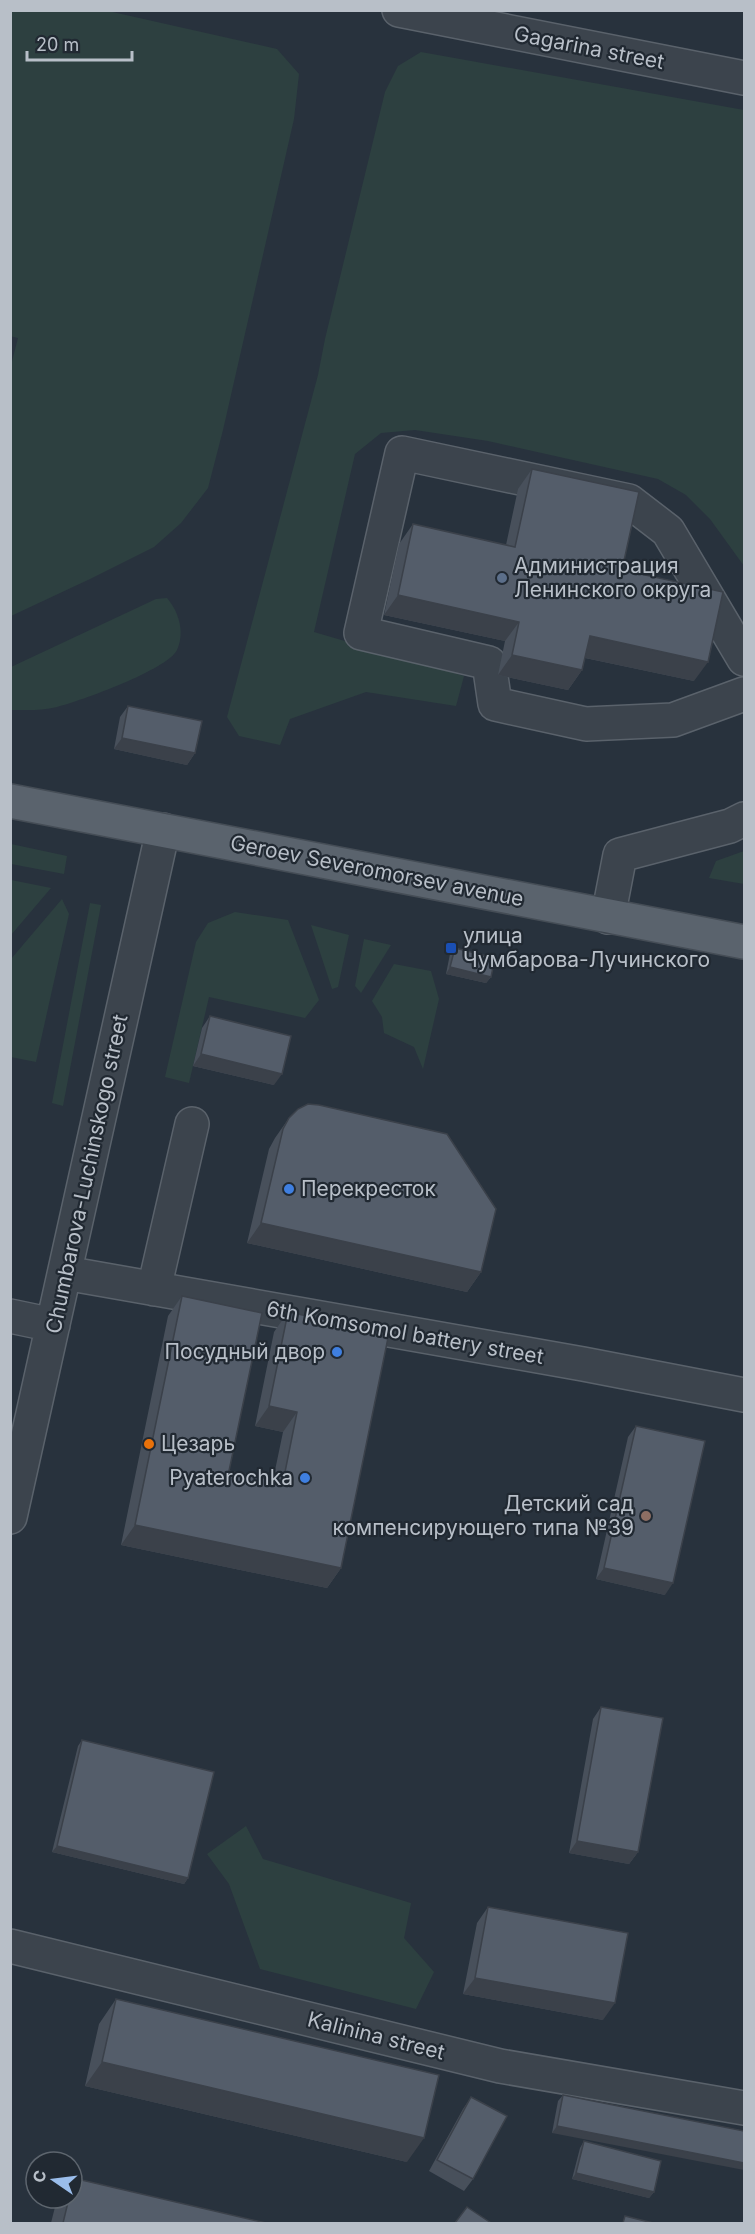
<svg xmlns="http://www.w3.org/2000/svg" width="755" height="2234" font-family="Inter,sans-serif">
<style>
.green{fill:#2d4040}
.lines{fill:none;stroke-linecap:round;stroke-linejoin:round}
.minor-casing{stroke:#5a626b;stroke-width:36}
.major-casing{stroke:#454d56;stroke-width:36}
.minor{stroke:#3c444d;stroke-width:33}
.major{stroke:#5a636d;stroke-width:33}
.wall{fill:#48505b}
.shaded-wall{fill:#3b414a}
.building{fill:#545d6a;stroke:#3b414a;stroke-width:1.5}
.service-dot{fill:#5c6f8a;stroke:#212932;stroke-width:2}
.transit-dot{fill:#1a4fb4;stroke:#212932;stroke-width:2}
.shop-dot{fill:#3f7fe0;stroke:#212932;stroke-width:2}
.food-dot{fill:#e8710a;stroke:#212932;stroke-width:2}
.education-dot{fill:#8d6e63;stroke:#212932;stroke-width:2}
.labels{text-anchor:middle;stroke-width:4.5;stroke-linejoin:round;paint-order:stroke}
.street-label{font-size:21px;fill:#b8bfc8;stroke:#212932}
.poi-label{font-size:21px;fill:#b8bfc8;stroke:#212932;text-anchor:start}
</style>
<rect width="100%" height="100%" fill="#28323d"/>
<path class="green" d="M11,10l97,1 169,38 22,25 -5,45 -71,311 -15,58 -27,35 -27,24 -64,32 -79,37 -1,-247 8,-31 -8,-2z
M421,52l323,58v456l-34,-47 -24,-24 -28,-16 -170,-38 -73,-11 -34,3 -26,21 -41,178 150,44 -8,30 -90,-14 -76,27 -10,26 -41,-9 -12,-19 91,-342 7,-36 60,-247 13,-26z
M167,598c12,14 18,34 10,52 -10,20 -97,51 -120,57 -15,4 -31,3 -46,3v-43l145,-68z
M11,844l56,12 -3,18 -53,-10z
M744,851v33l-35,-6 7,-17z
M11,880l40,8 -40,47 -1,-55z
M62,899l7,15 -33,148 -25,-5v-98z
M90,903l11,2 -38,201 -11,-3z
M235,912l53,8 31,80 -14,18 -96,-21 -20,86 -24,-6 31,-135 12,-19z
M311,925l38,10 -11,52 -6,2z
M364,939l27,6 -30,48 -6,-7z
M394,964l37,7 8,28 -16,70 -9,-22 -30,-14 -2,-16 -10,-16z
M246,1826l17,33 148,44 -7,35 30,34 -18,37 -156,-40 -31,-85 -22,-30z"/>
<g class="lines">
<defs>
<path id="minor" d="M399,10l345,68
M744,659l-76,-128 -39,-30 -227,-48 -41,180 128,30 6,41 91,20 87,-4 71,-26
M608,917l12,-62 110,-29 14,-7
M65,1273l518,91 161,31
M154,1289l38,-165
M10,1316l43,9
M10,1517l153,-687
M10,1946l490,120 244,42"/>
<path id="major" d="M10,801l734,141"/>
</defs>
<use href="#minor" class="minor-casing"/>
<use href="#major" class="major-casing"/>
<use href="#minor" class="minor"/>
<use href="#major" class="major"/>
</g>
<path class="wall" d="M532,469l90,101 72,111 -109,-23 -3,12 -14,20 -70,-15 7,-34 -121,-26 15,-71 14,-20 93,21 12,-56z
M128,706l67,47 -8,12 -73,-16 6,-32z
M455,948l36,29 -5,6 -40,-9 4,-20z
M210,1016l64,69 -81,-19 9,-38z
M289,1118l192,154 -14,20 -220,-49 22,-94 6,-11z
M182,1296l47,175 44,9 10,-48 -28,-6 19,-94 14,-20 53,256 -14,20 -206,-43 47,-229z
M636,1426l29,169 -69,-16 32,-142z
M601,1707l37,145 -9,12 -60,-11 24,-134z
M82,1740l106,138 -4,6 -132,-32 26,-106z
M488,1907l115,113 -140,-26 14,-71z
M116,1999l291,163 -322,-76 14,-62z
M563,2095l181,36 -192,2 6,-32z
M471,2097l2,82 -9,12 -35,-20 34,-62z
M584,2141l70,51 -5,6 -77,-19 8,-31z
M73,2178l193,45h-215l5,-20 3,-5h13v-18z"/>
<path class="shaded-wall" d="M398,595l121,27 -14,19 -121,-26z
M590,636l118,26 -14,19 -118,-25z
M512,655l70,15 -14,20 -70,-15z
M122,738l73,15 -8,12 -73,-16z
M450,967l41,10 -5,6 -40,-9z
M201,1054l81,20 -8,11 -81,-19z
M261,1223l220,49 -14,20 -220,-49z
M269,1406l28,6 -14,20 -28,-6z
M135,1525l206,43 -14,20 -206,-43z
M604,1568l69,15 -8,12 -69,-16z
M577,1841l61,11 -9,12 -60,-11z
M57,1846l131,32 -4,6 -132,-32z
M475,1978l140,25 -12,17 -140,-26z
M102,2062l322,76 -17,24 -322,-76z
M557,2126l187,37v7l-192,-37z
M576,2173l78,19 -5,6 -77,-19z"/>
<path class="building" d="M532,469l107,23 -17,78 101,22 -15,70 -118,-26 -8,34 -70,-15 7,-33 -121,-27 15,-71 102,23z
M128,706l74,15 -7,32 -73,-15z
M455,948l40,10 -4,19 -41,-10z
M210,1016l81,20 -9,38 -81,-20z
M308,1104l11,1 128,29 49,75 -15,63 -220,-49 22,-94 6,-11 9,-9z
M182,1296l80,17 -33,158 54,11 14,-70 -28,-6 19,-94 101,21 -48,235 -206,-43z
M636,1426l69,15 -32,142 -69,-15z
M601,1707l62,11 -25,134 -61,-11z
M82,1740l132,32 -26,106 -131,-32z
M488,1907l140,26 -13,70 -140,-25z
M116,1999l323,76 -15,63 -322,-76z
M563,2095l181,36v32l-187,-37z
M471,2097l36,19 -34,63 -36,-19z
M584,2141l77,20 -7,31 -78,-19z
M73,2178l193,45h-203l6,-25h3v-14z
M467,2207l24,16h-36z
M625,2216l28,7h-30z"/>
<circle class="service-dot" cx="502" cy="578" r="6"/>
<rect class="transit-dot" x="445" y="942" width="12" height="12" rx="3"/>
<g class="shop-dot">
<circle cx="289" cy="1189" r="6"/>
<circle cx="337" cy="1352" r="6"/>
<circle cx="305" cy="1478" r="6"/>
</g>
<circle class="food-dot" cx="149" cy="1444" r="6"/>
<circle class="education-dot" cx="646" cy="1516" r="6"/>
<g class="labels">
<g class="street-label">
<text transform="translate(589 48) rotate(11)" y="7">Gagarina street</text>
<text transform="translate(377 871) rotate(11)" y="7">Geroev Severomorsev avenue</text>
<text transform="translate(87 1174) rotate(-78)" y="7">Chumbarova-Luchinskogo street</text>
<text transform="translate(405 1333) rotate(10)" y="7">6th Komsomol battery street</text>
<text transform="translate(376 2036) rotate(14)" y="7">Kalinina street</text>
</g>
<g class="poi-label">
<text x="514" y="573">Администрация<tspan x="514" dy="24">Ленинского округа</tspan></text>
<text x="463" y="943">улица<tspan x="463" dy="24">Чумбарова-Лучинского</tspan></text>
<text x="301" y="1196">Перекресток</text>
<text x="325" y="1359" text-anchor="end">Посудный двор</text>
<text x="161" y="1451">Цезарь</text>
<text x="293" y="1485" text-anchor="end">Pyaterochka</text>
<text x="634" y="1511" text-anchor="end">Детский сад<tspan x="634" dy="24">компенсирующего типа №39</tspan></text>
</g>
</g>
<rect width="755" height="2234" fill="none" stroke="#b8bfc8" stroke-width="24"/>
<g transform="translate(54 2180) rotate(284)"><circle r="28" fill="#212932" stroke="#5d656e" stroke-width="1.5"/>
<path d="M0-4.5L10 22L0 15L-10 22Z" fill="#9abdeb"/>
<text y="-9" font-size="16" font-weight="bold" text-anchor="middle" fill="#b8bfc8">С</text>
</g>
<path d="M27 51v9h105v-9" fill="none" stroke="#b8bfc8" stroke-width="3"/>
<text x="36" y="51" font-size="18" fill="#b8bfc8" stroke="#212932" stroke-width="4.5" paint-order="stroke">20 m</text>
</svg>
